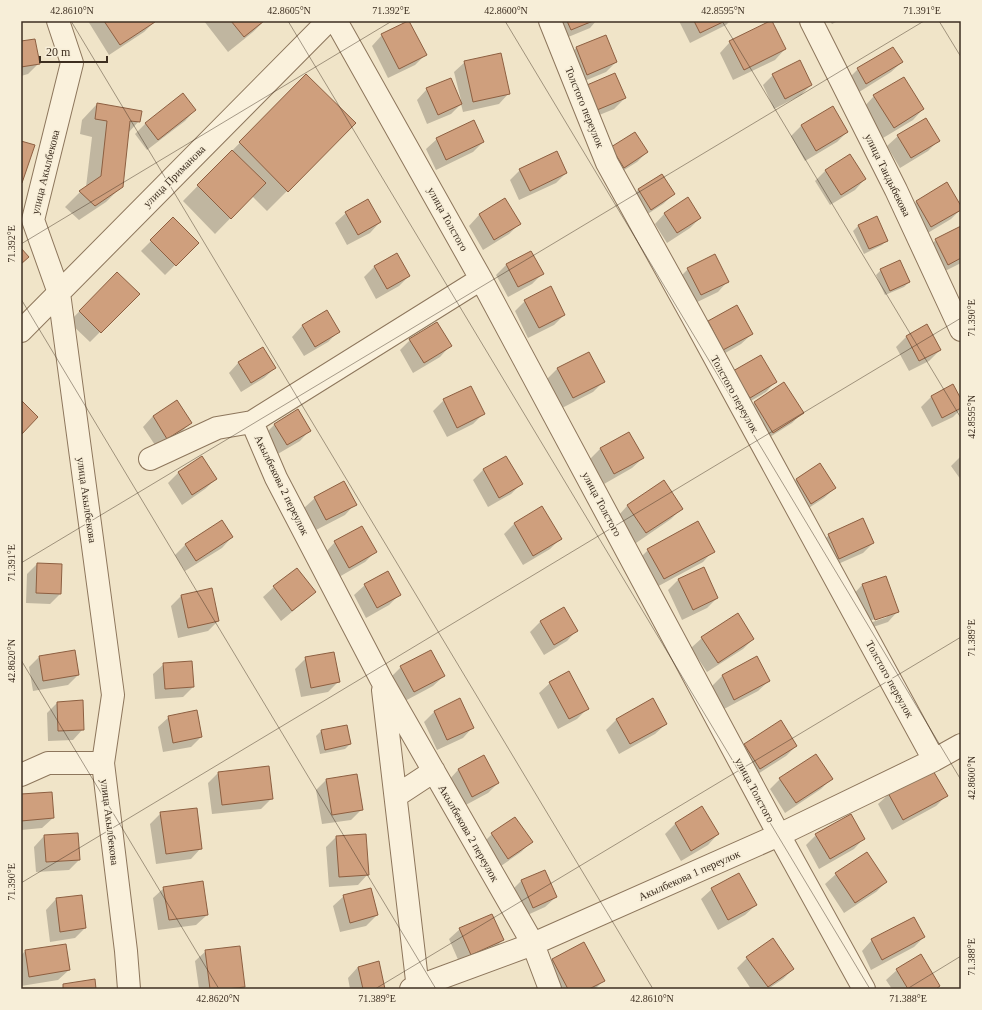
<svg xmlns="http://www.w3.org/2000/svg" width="982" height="1010" font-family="Georgia,serif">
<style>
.shadow{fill:#0003;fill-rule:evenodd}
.building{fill:#cf9f7d;stroke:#8d5f41}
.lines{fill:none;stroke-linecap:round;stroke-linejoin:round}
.minor-casing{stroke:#8d765c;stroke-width:24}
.minor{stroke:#faf1dc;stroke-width:22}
.ticks{fill:none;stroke:#3d2e20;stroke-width:1;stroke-opacity:0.45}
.labels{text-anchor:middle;stroke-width:3;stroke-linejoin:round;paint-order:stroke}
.street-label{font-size:11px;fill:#3d2e20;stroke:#f7eed8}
.neatline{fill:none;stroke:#3d2e20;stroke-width:1.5}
.ticks-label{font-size:10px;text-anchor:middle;fill:#3d2e20}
</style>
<rect width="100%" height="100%" fill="#f0e4c8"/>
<path class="shadow" d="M88,21h65l1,1 -10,10 -35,23z
M204,21h60l-11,11 -25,20z
M553,21h43l-6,7 -29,12z
M679,21h51l-4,4 -36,18z
M830,21h8l-6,3z
M382,35l43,20 -10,10 -27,13 -16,-32z
M605,36l11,26 -10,10 -29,12 -11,-25 10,-11z
M21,42l17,22 -10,10 -7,2z
M730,42l55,7 -10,11 -42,20 -13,-27z
M893,48l9,14 -11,10 -35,22 -9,-14 11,-11z
M465,62l44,31 -10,11 -36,8 -2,-8 -10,10 -24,10 -10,-24 10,-11 34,11 -7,-28z
M306,75l49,48 -88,88 -15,-15 -37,38 -32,-33z
M773,75l38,10 -10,10 -27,14 -11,-24z
M183,94l12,16 -10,11 -38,29 -12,-16 10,-10z
M577,96l48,2 -11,11 -27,11z
M874,96l49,13 -10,11 -30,18 -19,-31z
M97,104l42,17 -11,12 -6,53 -16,16 -27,18 -14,-13 15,-15 6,-5 6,-50 -12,-3 2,-14z
M832,107l15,25 -10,10 -32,19 -14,-25 10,-10z
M898,136l40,5 -10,10 -28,17 -13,-22z
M437,139l46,3 -10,10 -37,18 -10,-21z
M612,148l35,4 -10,10 -24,15z
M520,170l46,3 -10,10 -37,17 -9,-20z
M826,170l39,9 -10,11 -25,15 -15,-24z
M662,175l12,19 -11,10 -23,15 -12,-19 10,-10z
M946,184l15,25 -10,10 -30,18 -15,-25 10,-10z
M505,200l14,24 -10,10 -26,16 -14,-24 10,-11z
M368,201l12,21 -10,11 -23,12 -12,-22 11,-10z
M665,213l35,5 -10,10 -23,15 -12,-19z
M876,218l11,22 -5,5 -18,9 -11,-23 5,-5z
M173,219l24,24 -32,32 -24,-24z
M961,227v36l-24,12 -12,-25 11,-10z
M531,252l11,22 -10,10 -24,13 -12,-22 10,-10z
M397,254l12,22 -10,10 -23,13 -12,-22 10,-10z
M688,269l40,12 -10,11 -27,13 -13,-26z
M881,270l28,12 -5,5 -19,8 -9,-20z
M117,273l21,21 -48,48 -21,-20z
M525,301l39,14 -10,10 -26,13 -13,-27z
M737,307l15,27 -11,10 -28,16 -15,-28 10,-10z
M326,312l12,20 -10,10 -24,14 -12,-19 10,-11z
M907,336l33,14 -11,11 -20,10 -13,-24z
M410,340l40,6 -10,11 -27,16 -13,-23z
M239,362l36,6 -11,10 -23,14 -12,-19z
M558,368l45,14 -10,10 -31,16 -15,-29z
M776,381l-10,11 -27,16 -15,-26z
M784,384l18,29 -10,10 -30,19 -18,-29 10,-10z
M931,397l30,5v7l-8,8 -21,10 -11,-20z
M444,400l40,13 -11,11 -26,13 -14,-26z
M177,401l14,22 -11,10 -23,15 -14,-21 10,-11z
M298,411l12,19 -10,11 -24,14 -12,-20 10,-10z
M628,433l15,25 -11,10 -28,16 -14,-25 10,-10z
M961,456v24l-10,-14z
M202,457l14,22 -11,10 -23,16 -14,-22 10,-10z
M506,457l15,27 -10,10 -23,13 -15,-27 10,-10z
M820,464l15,24 -11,10 -23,15 -15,-23 10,-10z
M315,498l40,6 -10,11 -29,15 -12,-22z
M628,505l53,4 -10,10 -35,24 -18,-27z
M222,521l10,16 -10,11 -37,23 -10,-16 10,-10z
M514,524l47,14 -11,11 -27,16 -19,-31z
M829,535l44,8 -10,10 -34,15 -10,-23z
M335,542l40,10 -10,10 -26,15 -14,-24z
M648,550l65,1 -10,11 -50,27 -15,-29z
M37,564l23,30 -10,10 -24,-1 1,-29z
M703,568l14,30 -10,10 -25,12 -14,-30 10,-10z
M297,569l18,23 -11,10 -23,19 -18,-24 11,-10z
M365,585l34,10 -10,10 -23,13 -12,-23z
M862,585l36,26 -10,11 -24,8 -12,-34zM887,615v2l-17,6 -1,-2z
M181,596l37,25 -10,10 -30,7 -7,-32z
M563,608l14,22 -10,11 -23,14 -14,-23 10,-10z
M738,615l15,24 -10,10 -36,23 -16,-24 11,-10z
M40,656l38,19 -10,10 -35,6 -4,-24z
M306,658l33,23 -11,11 -27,5 -6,-28z
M757,658l12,23 -11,10 -34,18 -12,-23 10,-10z
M164,664l29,23 -10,10 -28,2 -2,-25z
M401,667l43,9 -11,10 -30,16 -12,-25z
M550,683l37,26 -10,10 -19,10 -19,-36z
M460,700l13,27 -10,11 -26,12 -13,-28 10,-10z
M82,701l1,28 -10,11 -25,1 -1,-28 10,-10z
M169,717l32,20 -10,10 -28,5 -5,-25z
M616,720l50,4 -11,10 -36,20 -13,-24z
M781,722l15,24 -10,10 -36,23 -16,-24 11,-10z
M321,731l29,13 -5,5 -25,5 -4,-18z
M484,756l14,27 -10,10 -26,14 -14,-26 10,-11z
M218,773l54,25 -11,11 -49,5 -4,-31z
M780,779h51l-10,10 -36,24 -15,-24z
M326,780l36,29 -11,11 -29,4 -6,-34z
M889,794l57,2 -10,10 -44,24 -14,-26z
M21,795l32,23 -11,10 -21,2z
M702,808l16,26 -10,11 -27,16 -16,-27 10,-10z
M161,813l40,35 -10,11 -35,5 -6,-40z
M492,834l39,8 -10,10 -23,16 -16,-24z
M365,835l3,39 -10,11 -29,2 -3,-40 10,-10z
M816,835l48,3 -10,11 -35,20 -13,-24z
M44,836l35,24 -10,10 -33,2 -2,-25z
M867,853l19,29 -10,10 -32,21 -19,-29 11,-10z
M544,871l12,26 -11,10 -22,10 -12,-26 10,-10z
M164,888l43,27 -11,10 -38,5 -5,-32z
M712,889l44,16 -11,10 -27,15 -17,-31z
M344,896l33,19 -11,11 -26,6 -7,-26z
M56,899l29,29 -10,10 -25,4 -4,-32z
M460,929l43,11 -11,10 -32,14 -11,-25z
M924,937l-10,10 -43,23 -9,-19 10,-11z
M25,951l44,19 -11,10 -37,6v-30z
M206,951l38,35 -3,3h-42l-4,-28z
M747,958l46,11 -10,10 -15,10h-17l-14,-21z
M553,959l50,22 -8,8h-43l-10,-19z
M358,967l26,22h-34l-2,-11z
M897,970l42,16 -3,3h-44l-6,-9z"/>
<path class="building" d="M104,21h50l1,1 -35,23z
M231,21h33l-20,16z
M408,21h1l18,34 -28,14 -18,-35z
M567,21h26l-22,9z
M694,21h31l-25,12z
M770,21h2l14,28 -42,21 -15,-29z
M606,35l11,27 -30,13 -11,-28z
M35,39l5,25 -19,3v-26z
M893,47l10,15 -37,22 -9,-16z
M501,53l9,41 -37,8 -9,-41z
M800,60l12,25 -27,14 -13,-25z
M615,73l11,25 -29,12 -10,-25z
M306,74l50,49 -68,69 -49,-50z
M904,77l20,32 -30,19 -21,-33z
M451,78l11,26 -24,11 -12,-27z
M183,93l13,17 -38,30 -13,-17z
M97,103l45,8 -2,11 -10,-1 -7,66 -28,19 -16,-15 22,-15 6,-55 -12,-2z
M833,106l15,26 -32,19 -15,-26z
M926,118l14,23 -29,17 -14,-23z
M474,120l10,22 -38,18 -10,-22z
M635,132l13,20 -24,16 -13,-21z
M21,141l14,4 -13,38h-1z
M232,150l34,33 -35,36 -34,-34z
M557,151l10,22 -37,18 -11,-22z
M850,154l16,25 -25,16 -16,-25z
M662,174l13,20 -24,16 -13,-21z
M947,182l14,24v4l-30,17 -15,-26z
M688,197l13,21 -24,15 -13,-20z
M505,198l16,26 -27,16 -15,-26z
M368,199l13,23 -23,13 -13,-23z
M877,216l11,25 -19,8 -11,-24z
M173,217l26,26 -23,23 -26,-26z
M961,226v32l-13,7 -13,-26z
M21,248l8,9 -8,7z
M531,251l13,23 -26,13 -12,-23z
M397,253l13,23 -23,13 -13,-23z
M715,254l14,28 -28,13 -14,-27z
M900,260l10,22 -20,9 -10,-22z
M117,272l23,22 -39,39 -22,-22z
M551,286l14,29 -26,13 -15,-28z
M737,305l16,29 -30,16 -15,-29z
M327,310l13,22 -25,15 -13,-22z
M437,322l15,24 -28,17 -15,-24z
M927,324l14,26 -22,11 -13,-25z
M263,347l13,21 -25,15 -13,-21z
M589,352l16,30 -32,16 -16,-30z
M761,355l16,27 -27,16 -17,-27z
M784,382l20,31 -31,20 -19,-31z
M953,384l8,15v9l-19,10 -11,-22z
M471,386l14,28 -28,14 -14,-29z
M21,400l17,17 -17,18z
M177,400l15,23 -25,16 -14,-23z
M298,409l13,22 -24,14 -13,-21z
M629,432l15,26 -30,16 -14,-26z
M202,456l15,23 -25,16 -14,-23z
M506,456l17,28 -24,14 -16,-29z
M820,463l16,25 -25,16 -15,-25z
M664,480l19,29 -37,24 -19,-28z
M344,481l13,24 -31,15 -12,-23z
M542,506l20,33 -29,17 -19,-33z
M863,518l11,25 -35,16 -11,-25z
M222,520l11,17 -37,24 -11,-17z
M698,521l17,31 -51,27 -17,-30z
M362,526l15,26 -28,16 -15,-27z
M37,563l25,1 -1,30 -25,-1z
M704,567l14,31 -25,12 -15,-31z
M297,568l19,24 -24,19 -19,-25z
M388,571l13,24 -24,13 -13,-24z
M886,576l13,36 -24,8 -13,-36z
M212,588l7,33 -31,7 -7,-33z
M564,607l14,24 -24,14 -14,-24z
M738,613l16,26 -36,24 -17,-26z
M75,650l4,25 -36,6 -4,-25z
M431,650l14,26 -31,16 -14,-26z
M334,652l6,30 -29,6 -6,-31z
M757,656l13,25 -36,19 -12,-25z
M192,661l2,26 -29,2 -2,-26z
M569,671l20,38 -20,10 -20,-37z
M460,698l14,30 -27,12 -13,-29z
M653,698l14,26 -37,20 -14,-25z
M83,700l1,30 -26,1 -1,-29z
M197,710l5,27 -29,6 -5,-27z
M781,720l16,26 -37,23 -16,-25z
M347,725l4,19 -26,6 -4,-20z
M816,754l17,25 -37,24 -17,-25z
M484,755l15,28 -27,14 -14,-28z
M269,766l4,33 -51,6 -4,-33z
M932,769l16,27 -45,24 -15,-27z
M357,774l6,36 -31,5 -6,-36z
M52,792l2,26 -33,3v-27z
M702,806l17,28 -28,17 -16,-28z
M197,808l5,41 -36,5 -6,-42z
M851,814l14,25 -35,20 -15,-25z
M515,817l18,25 -25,17 -17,-26z
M78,833l2,27 -34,2 -2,-27z
M366,834l3,41 -30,2 -3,-41z
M867,852l20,30 -32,21 -20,-30z
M545,870l12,27 -24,11 -12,-28z
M739,873l18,32 -29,15 -17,-32z
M203,881l5,34 -39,5 -6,-33z
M371,888l7,27 -28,8 -7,-28z
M82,895l4,33 -26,4 -4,-34z
M492,914l12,26 -33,15 -12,-27z
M914,917l11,20 -43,23 -11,-21z
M773,938l21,31 -26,18 -22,-30z
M584,942l21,39 -16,8h-21l-16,-30z
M66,944l4,26 -41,7 -4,-27z
M240,946l5,41 -19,2h-16l-5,-39z
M921,954l19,32 -4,3h-28l-12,-20z
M379,961l6,28h-22l-5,-22z
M95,979l1,10h-33v-5z"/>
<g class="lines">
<defs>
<path id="minor" d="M58,21l14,42 -39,157 26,73 54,402 -10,68 23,188 3,38
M336,21l145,258 298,556 85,154
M550,21l57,142 85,153 242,444
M811,21l85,169 65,140
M481,279l-229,143 24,56 106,203 151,263 17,45
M21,331l307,-310
M150,459l67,-31 35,-6
M383,690l35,299
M21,775l27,-12h55
M396,796l38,-25
M411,989l122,-45 246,-109 155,-75 27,-15"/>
</defs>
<use href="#minor" class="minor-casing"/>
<use href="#minor" class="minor"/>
</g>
<path class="ticks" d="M71,21l582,968M288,21l582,968M505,21l456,759M722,21l239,397M939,21l22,36M21,244l371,-223M21,299l415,690M21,563l903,-542M21,660l198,329M21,883l940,-565M375,989l586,-352M907,989l54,-33"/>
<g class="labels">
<g class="street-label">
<text transform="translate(585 107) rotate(68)" y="4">Толстого переулок</text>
<text transform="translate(45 172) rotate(-76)" y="4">улица Акылбекова</text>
<text transform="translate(888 175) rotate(64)" y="4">улица Тандыбекова</text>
<text transform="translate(174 176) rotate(-45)" y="4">улица Приманова</text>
<text transform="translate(448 219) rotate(61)" y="4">улица Толстого</text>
<text transform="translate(735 394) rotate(61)" y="4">Толстого переулок</text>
<text transform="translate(282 485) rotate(64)" y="4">Акылбекова 2 переулок</text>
<text transform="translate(87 500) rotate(82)" y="4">улица Акылбекова</text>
<text transform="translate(602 504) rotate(62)" y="4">улица Толстого</text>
<text transform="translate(890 679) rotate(61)" y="4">Толстого переулок</text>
<text transform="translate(755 790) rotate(62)" y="4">улица Толстого</text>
<text transform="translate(110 822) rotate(83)" y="4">улица Акылбекова</text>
<text transform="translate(469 833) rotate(60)" y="4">Акылбекова 2 переулок</text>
<text transform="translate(689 875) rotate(-24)" y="4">Акылбекова 1 переулок</text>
</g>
</g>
<rect width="982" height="1010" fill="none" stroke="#f7eed8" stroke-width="44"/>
<path d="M40 56v6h67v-6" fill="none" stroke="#3d2e20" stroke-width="2"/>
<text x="46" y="56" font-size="12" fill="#3d2e20" stroke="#f7eed8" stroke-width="3" paint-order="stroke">20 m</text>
<rect x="22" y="22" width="938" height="966" class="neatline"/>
<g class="ticks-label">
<text x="72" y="14">42.8610°N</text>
<text x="289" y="14">42.8605°N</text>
<text x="391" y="14">71.392°E</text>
<text x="506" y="14">42.8600°N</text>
<text x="723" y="14">42.8595°N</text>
<text x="922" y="14">71.391°E</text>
<text transform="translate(11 244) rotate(-90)" y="4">71.392°E</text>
<text transform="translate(971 318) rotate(-90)" y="4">71.390°E</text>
<text transform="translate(971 417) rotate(-90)" y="4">42.8595°N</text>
<text transform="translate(11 563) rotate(-90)" y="4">71.391°E</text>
<text transform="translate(971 638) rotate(-90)" y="4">71.389°E</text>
<text transform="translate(11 661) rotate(-90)" y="4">42.8620°N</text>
<text transform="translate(971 778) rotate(-90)" y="4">42.8600°N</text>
<text transform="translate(11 882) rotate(-90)" y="4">71.390°E</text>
<text transform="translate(971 957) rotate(-90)" y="4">71.388°E</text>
<text x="218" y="1002">42.8620°N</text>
<text x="377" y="1002">71.389°E</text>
<text x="652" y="1002">42.8610°N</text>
<text x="908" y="1002">71.388°E</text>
</g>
</svg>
